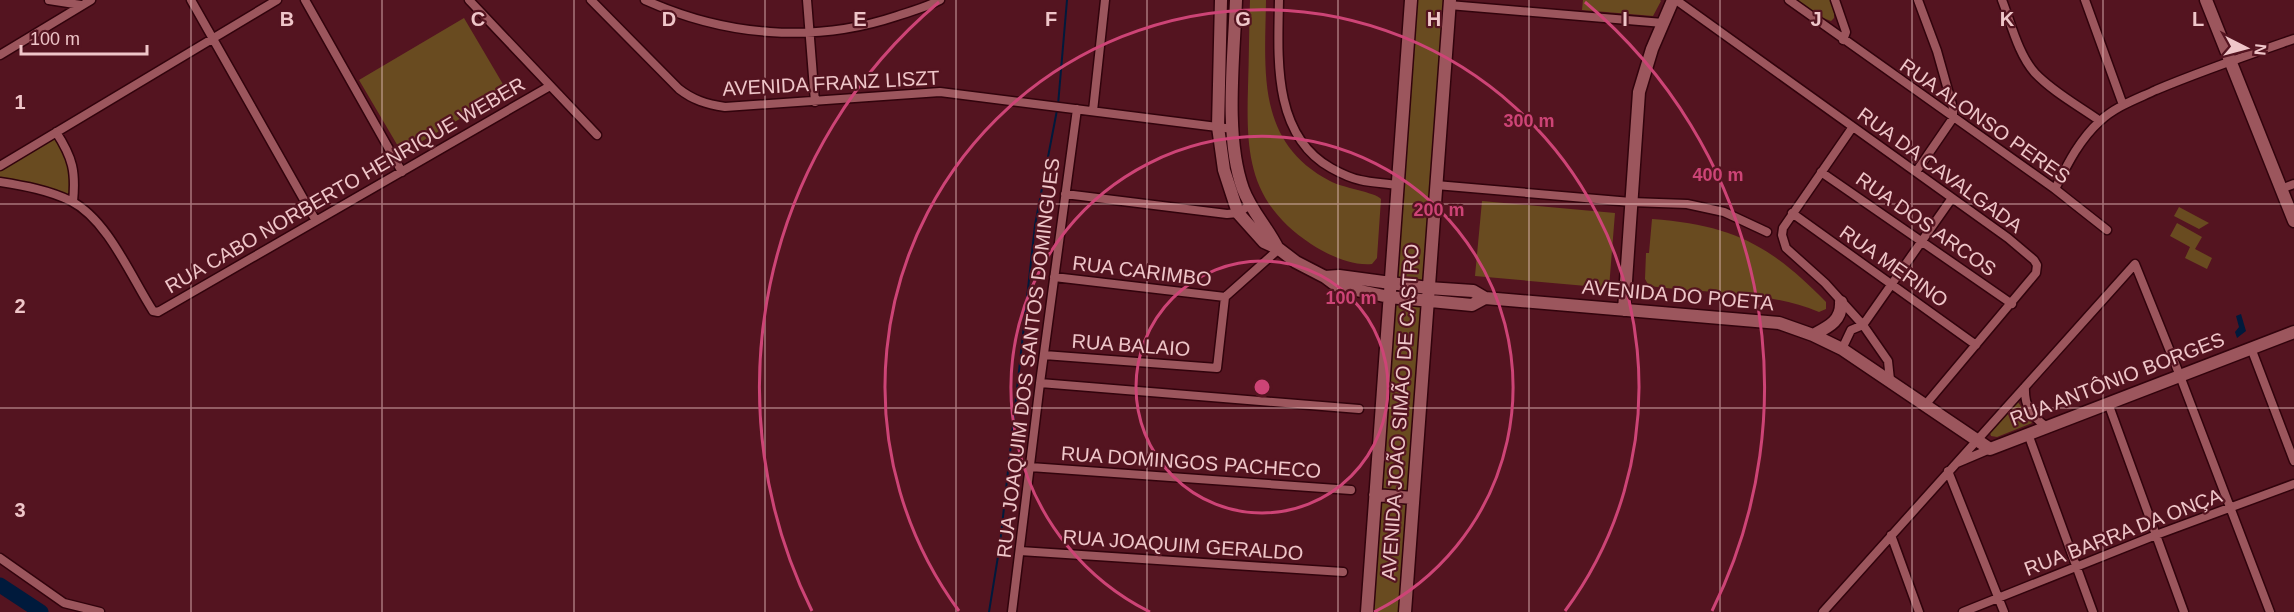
<svg xmlns="http://www.w3.org/2000/svg" width="2294" height="612" font-family="Arial,sans-serif">
<style>
.green{fill:#694b20}
.water{fill:#001a3c}
.lines{fill:none;stroke-linecap:round;stroke-linejoin:round}
.stream{stroke:#001a3c;stroke-width:2}
.river{stroke:#001a3c;stroke-width:15}
.street-casing{stroke:#31030c;stroke-width:11}
.secondary-casing{stroke:#31030c;stroke-width:15}
.street{stroke:#9c565d;stroke-width:8}
.secondary{stroke:#9c565d;stroke-width:12}
.grid{fill:none;stroke:#efc6c9;stroke-width:1.5;stroke-opacity:0.55}
.ring{fill:none;stroke:#cd4476;stroke-width:3}
.labels{text-anchor:middle;stroke-width:4.5;stroke-linejoin:round;paint-order:stroke}
.street-label{font-size:20px;fill:#efc6c9;stroke:#541420}
.grid-label{font-size:20px;text-anchor:middle;font-weight:bold;fill:#efc6c9;stroke:#541420;stroke-width:4.5;stroke-linejoin:round;paint-order:stroke}
.centre{fill:#cd4476;stroke:#541420;stroke-width:3}
.ring-label{font-size:18px;text-anchor:middle;font-weight:bold;fill:#cd4476;stroke:#541420;stroke-width:4.5;stroke-linejoin:round;paint-order:stroke}
</style>
<rect width="100%" height="100%" fill="#541420"/>
<path class="green" d="M1250,0h16c-1,72 -10,142 64,181 12,7 45,11 51,18l-4,59 -5,6c-21,2 -44,-9 -61,-20 -62,-41 -65,-89 -63,-157 1,-29 1,-58 2,-87z
M1417,0h27l-45,612h-26z
M1583,0h77l1,1 -8,15 -71,-6z
M1797,0h33l4,11v7l-3,3 -8,-3z
M464,18l43,73 -105,62 -43,-73z
M56,133l13,22 3,47 -72,-20v-15z
M1482,201l133,12 -6,75 -134,-12z
M2179,207l30,16 -10,6 -25,-13z
M1652,219c81,6 118,26 174,83v7l-7,3c-54,-22 -112,-18 -170,-26l-4,-7 1,-26h3z
M2177,223l25,14 -7,12 17,9 -5,11 -22,-11 5,-11 -20,-11z
M2018,402l14,21 -35,14 -6,-1 -2,-6z"/>
<path class="water" d="M2241,314l5,17 -9,7 -2,-6 4,-5 -3,-11z"/>
<g class="lines">
<path class="stream" d="M1058,105l9,-105
M989,612l11,-68 35,-319 22,-115"/>
<path class="river" d="M0,585l41,27"/>
<defs>
<path id="street" d="M49,0l32,5
M191,0l125,221
M305,0l97,172
M469,0l128,135
M591,0l88,89c14,11 27,15 46,18l215,-15 293,37
M645,0c80,36 168,44 252,16 15,-5 30,-9 43,-16
M807,0l8,102
M1279,0c-1,57 -7,135 52,168 9,5 19,10 29,12 12,3 25,3 37,5
M1676,0l332,238 26,22 3,5 -1,8 -110,131
M1789,0l266,189 52,41
M1835,0l11,32 -3,8
M2002,0c9,23 16,54 33,73 18,19 44,33 65,48
M2085,0l38,105
M1449,5l214,18
M0,55l91,-55
M1093,111l12,-111
M1852,128l-69,100 -1,7 4,13 39,35 38,42 25,36 2,19
M56,132c17,26 20,40 17,70
M0,166l277,-166
M1821,172l191,132
M1916,172l37,-54v-10l-16,-57 -19,-51
M0,182c25,4 48,8 71,19 37,19 60,76 82,110l5,1 392,-226
M1436,185l195,17 56,2 37,8 43,20
M2055,189c12,-24 24,-49 45,-68 16,-15 37,-22 56,-31 45,-19 92,-35 138,-51
M2281,189l13,-5
M1065,194l162,20 11,-1 12,-8
M1792,213l184,132
M1054,277l171,20
M2251,348l43,113
M1842,349l9,-19 12,-5 89,-127
M1044,355l173,13 8,-71 54,-48
M1040,383l319,26
M2025,387c-1,19 6,29 22,40
M2108,403l76,209
M2028,434l65,178
M1957,463l33,-14
M1030,467l321,23
M1948,471l56,141
M1891,535l28,77
M1020,551l323,21
M0,558l64,45 36,9
M1012,612l28,-229 37,-274
M1823,612l312,-348 45,112 90,236
M1963,612l193,-77 138,-51"/>
<path id="secondary" d="M1221,0l-3,127 6,43 14,43 26,29 15,7 17,13 29,15 12,9 52,11 83,8 13,-7
M1236,0c-2,56 -12,137 7,189 8,22 25,39 35,60
M2206,0l88,221
M1325,277l14,-1 89,12 45,3 12,7 294,25 34,12 29,14 148,100 304,-117
M1624,310l15,-218 13,-43 21,-49
M1813,335c15,-8 29,-14 28,-33
M1375,495l38,3
M1367,612l44,-612
M1405,612l45,-612"/>
</defs>
<use href="#street" class="street-casing"/>
<use href="#secondary" class="secondary-casing"/>
<use href="#street" class="street"/>
<use href="#secondary" class="secondary"/>
</g>
<path class="grid" d="M191,0v612M382,0v612M574,0v612M765,0v612M956,0v612M1147,0v612M1338,0v612M1529,0v612M1720,0v612M1912,0v612M2103,0v612M0,204h2294M0,408h2294"/>
<g class="ring">
<circle cx="1262" cy="387" r="126"/>
<path d="M1150 612A251 251 0 1 1 1374 612"/>
<path d="M959 611A377 377 0 1 1 1565 611"/>
<path d="M812 611A503 503 0 0 1 939 2M1585 2A503 503 0 0 1 1712 611"/>
</g>
<g class="labels">
<g class="street-label">
<text transform="translate(831 83) rotate(-3)" y="7">AVENIDA FRANZ LISZT</text>
<text transform="translate(1985 121) rotate(35)" y="7">RUA ALONSO PERES</text>
<text transform="translate(1940 170) rotate(36)" y="7">RUA DA CAVALGADA</text>
<text transform="translate(345 185) rotate(-30)" y="7">RUA CABO NORBERTO HENRIQUE WEBER</text>
<text transform="translate(1926 224) rotate(35)" y="7">RUA DOS ARCOS</text>
<text transform="translate(1894 266) rotate(35)" y="7">RUA MERINO</text>
<text transform="translate(1142 271) rotate(7)" y="7">RUA CARIMBO</text>
<text transform="translate(1678 295) rotate(5)" y="7">AVENIDA DO POETA</text>
<text transform="translate(1131 345) rotate(4)" y="7">RUA BALAIO</text>
<text transform="translate(1028 358) rotate(-83)" y="7">RUA JOAQUIM DOS SANTOS DOMINGUES</text>
<text transform="translate(2117 379) rotate(-21)" y="7">RUA ANTÔNIO BORGES</text>
<text transform="translate(1400 412) rotate(-86)" y="7">AVENIDA JOÃO SIMÃO DE CASTRO</text>
<text transform="translate(1191 462) rotate(4)" y="7">RUA DOMINGOS PACHECO</text>
<text transform="translate(2123 532) rotate(-21)" y="7">RUA BARRA DA ONÇA</text>
<text transform="translate(1183 545) rotate(4)" y="7">RUA JOAQUIM GERALDO</text>
</g>
</g>
<g class="grid-label">
<text x="287" y="26">B</text>
<text x="478" y="26">C</text>
<text x="669" y="26">D</text>
<text x="860" y="26">E</text>
<text x="1051" y="26">F</text>
<text x="1243" y="26">G</text>
<text x="1434" y="26">H</text>
<text x="1625" y="26">I</text>
<text x="1816" y="26">J</text>
<text x="2007" y="26">K</text>
<text x="2198" y="26">L</text>
<text x="20" y="109">1</text>
<text x="20" y="313">2</text>
<text x="20" y="517">3</text>
</g>
<circle cx="1262" cy="387" r="9" class="centre"/>
<g class="ring-label">
<text x="1529" y="127">300 m</text>
<text x="1718" y="181">400 m</text>
<text x="1439" y="216">200 m</text>
<text x="1351" y="304">100 m</text>
</g>
<g transform="translate(2246 48) rotate(96)" stroke="#541420" stroke-width="4.5" paint-order="stroke">
<path d="M0-4.5L10 22L0 15L-10 22Z" fill="#efc6c9"/>
<text y="-9" font-size="16" font-weight="bold" text-anchor="middle" fill="#efc6c9">N</text>
</g>
<path d="M21 45v9h126v-9" fill="none" stroke="#efc6c9" stroke-width="3"/>
<text x="30" y="45" font-size="18" fill="#efc6c9" stroke="#541420" stroke-width="4.5" paint-order="stroke">100 m</text>
</svg>
